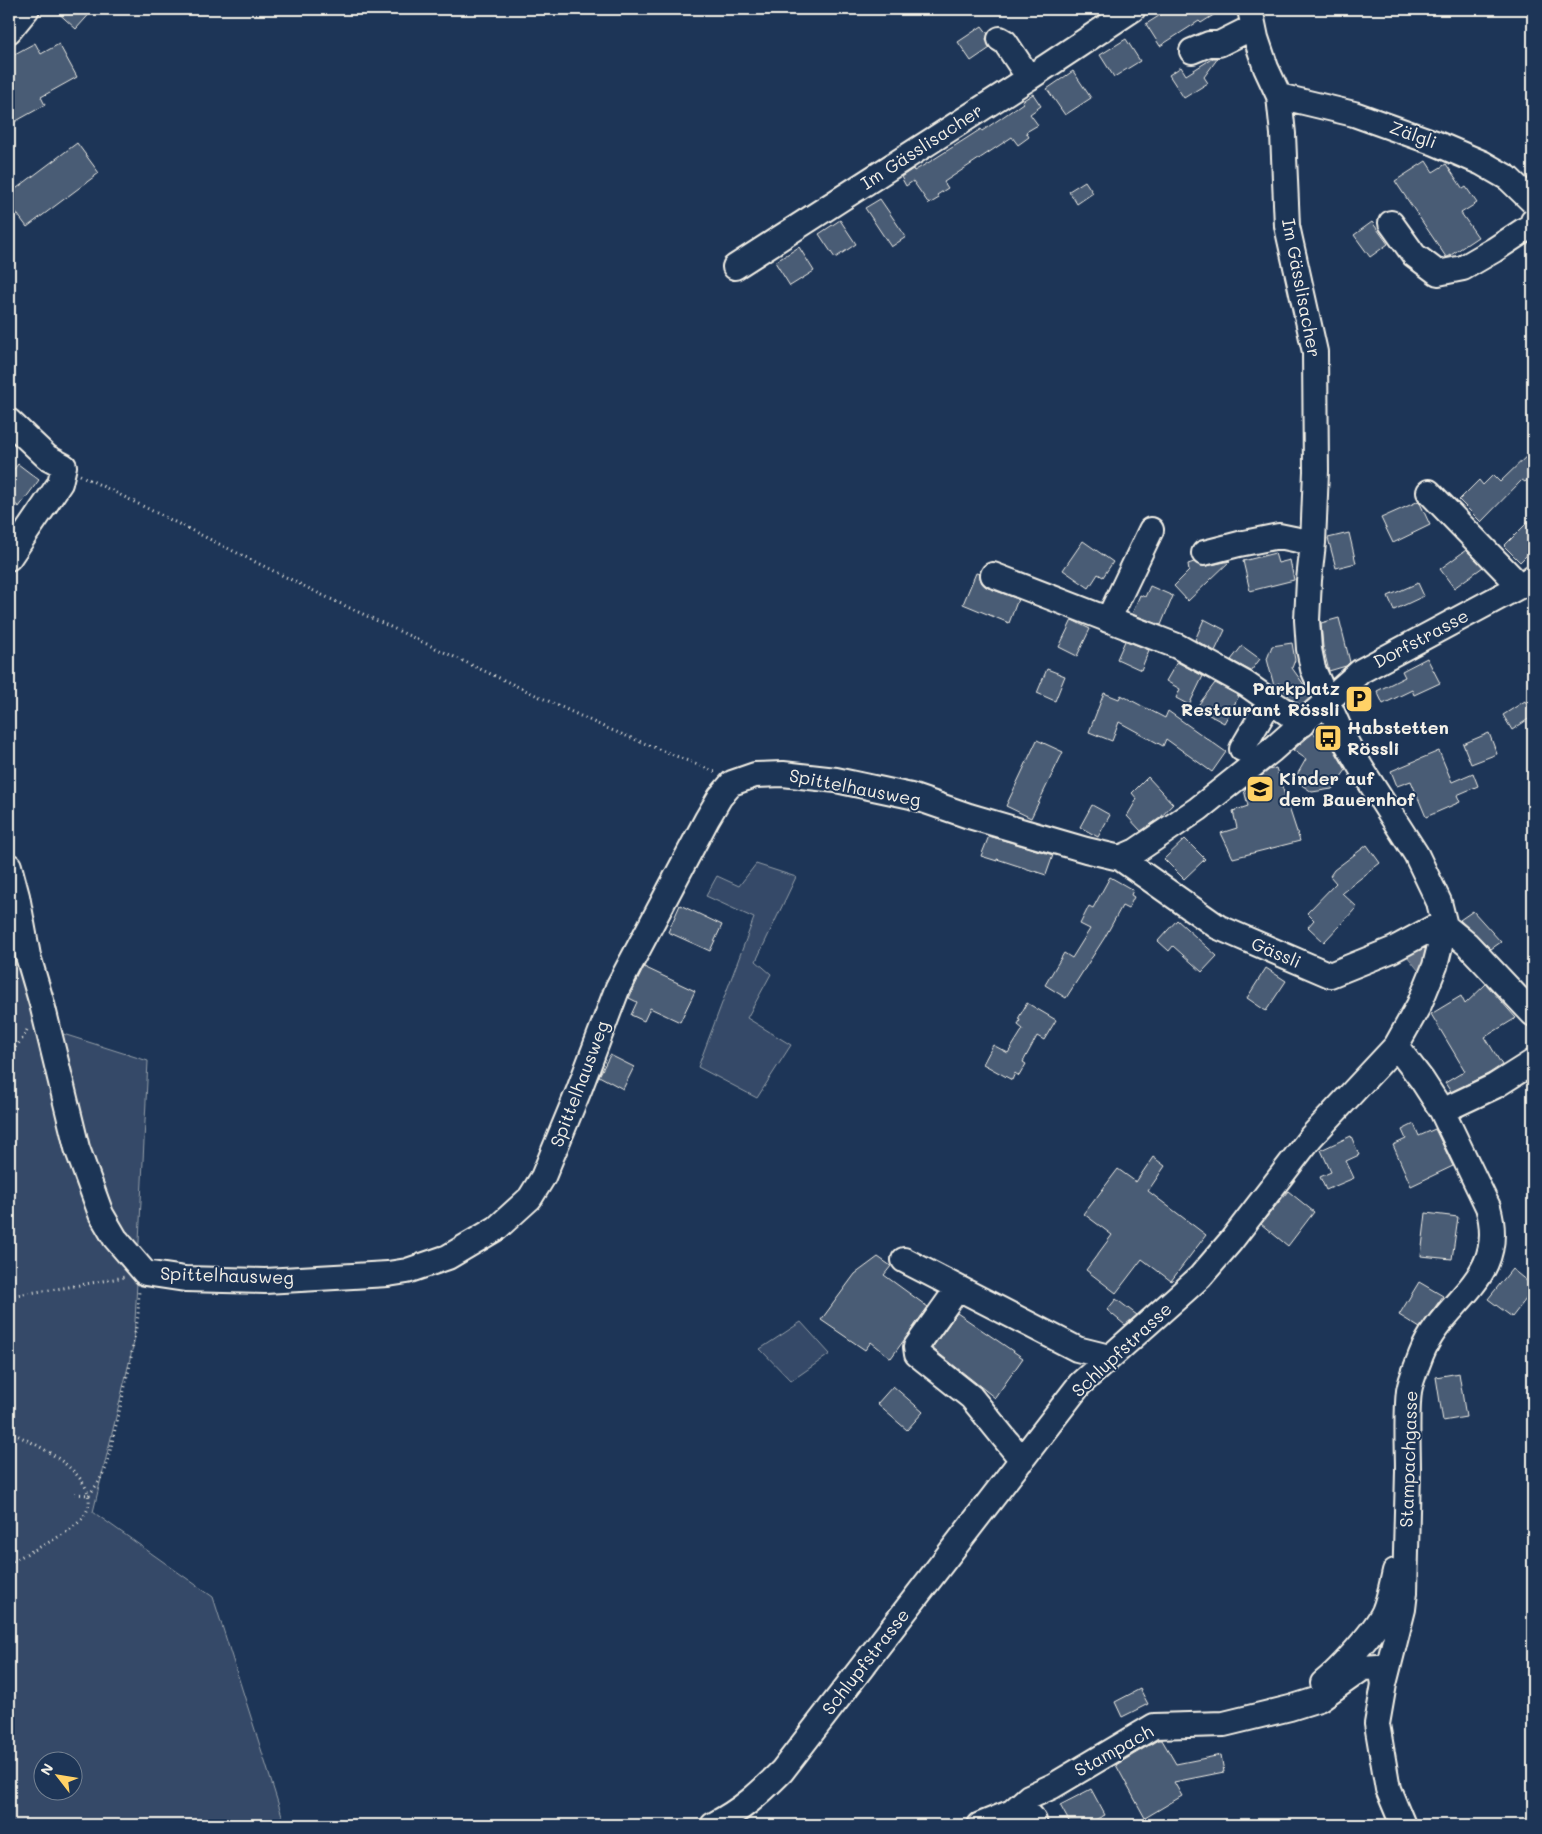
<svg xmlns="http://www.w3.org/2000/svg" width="1542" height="1834" font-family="Mali,sans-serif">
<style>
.green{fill:#354a67;stroke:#949ea8;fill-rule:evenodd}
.water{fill:#5e6d82;stroke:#9aa2ab}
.building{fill:#485b74;stroke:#f4f1e8}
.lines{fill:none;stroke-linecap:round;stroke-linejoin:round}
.minor-casing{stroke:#f4f1e8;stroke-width:28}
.path{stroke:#f4f1e8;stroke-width:3;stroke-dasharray:1 4;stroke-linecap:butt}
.minor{stroke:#1d3557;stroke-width:24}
.labels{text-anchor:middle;stroke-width:4;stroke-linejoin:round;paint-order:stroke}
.street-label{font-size:18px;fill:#f4f1e8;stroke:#1d3557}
.poi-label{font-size:18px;font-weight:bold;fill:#f4f1e8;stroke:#1d3557;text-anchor:start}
</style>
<rect width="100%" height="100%" fill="#1d3557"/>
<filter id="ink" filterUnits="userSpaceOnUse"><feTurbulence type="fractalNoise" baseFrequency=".02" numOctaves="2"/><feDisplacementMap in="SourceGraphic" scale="10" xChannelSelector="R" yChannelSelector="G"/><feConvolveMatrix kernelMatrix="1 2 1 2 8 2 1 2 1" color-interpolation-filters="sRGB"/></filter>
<g filter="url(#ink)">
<path class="green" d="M756,864l40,13 -40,84 15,13 -24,44 44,27 -34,53 -59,-31 56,-149 -48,-22 11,-20 22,10z
M9,894l26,131 113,36 -14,281 -41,170 120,85 72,228h-276zM42,1762h30v30h-30z
M801,1322l29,32 -39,27 -31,-32z"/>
<path class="water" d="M1433,940l-11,35 -22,-28z"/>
<path class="building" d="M54,9h40l-18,20z
M1170,9h53l-22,14 -2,-2 -39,25 -14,-22z
M982,26l6,8 -2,5 4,9 -19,13 -13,-19z
M1126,39l14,22 -26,16 -14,-22z
M35,43l6,11 18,-10 18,33 -36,20 4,8 -36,20v-60l5,-3 -3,-6z
M1213,58h5l-14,19 4,6 -24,15 -15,-23 12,-8 5,8z
M1073,71l18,27 -26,17 -18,-26z
M1033,94l8,12 -11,8 8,11 -12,7 3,5 -11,8 -6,-8 -68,45 4,6 -11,7 2,3 -10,6 -16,-23 -7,5 -5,-9 12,-8 1,2 17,-10 50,-32 1,2 41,-28 -1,-2z
M77,143l22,30 -72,54 -18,-24v-9z
M1426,161l7,11 13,-8 17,25 3,-2 11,16 -16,10 17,24 -30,20h-2l-51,-76z
M1085,181l8,12 -16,11 -8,-13z
M880,199l26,38 -15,10 -26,-39z
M840,220l16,24 -21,14 -16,-24z
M1372,222l16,22 -18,13 -16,-22z
M799,247l15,24 -24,15 -15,-24z
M1533,450v24l-8,8 -3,-2 -41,42 -22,-22 20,-20 4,5 10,-10 7,7z
M18,464l21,16 -20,27 -10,-8v-23z
M1419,501l11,24 -37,18 -12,-25z
M1533,517v32l-13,13 -16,-16z
M1349,533l7,30 -20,5 -8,-30z
M1083,541l30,21 -10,15 -5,-3 -9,14 -26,-18z
M1466,550l17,17 -29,21 -14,-19z
M1275,553l3,10 12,-3 4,20 -44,11 -7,-30z
M1230,561l-42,40 -14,-15 15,-15 -1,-7 6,-2 6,4h7z
M976,573l4,1 2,9 6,5 30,11 -9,24 -46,-19z
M1418,583l6,13 -30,14 -6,-14z
M1150,586l23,10 -12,29 -29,-11 8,-19 5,2z
M1339,618l11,44 -4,4 -17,5 -6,-24 -2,-24z
M1204,619l21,11 -10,21 -20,-11z
M1072,620l18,9 -13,27 -18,-9z
M1121,639l28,11 -8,20 -24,-11 8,-18z
M1292,643l3,17 -3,8 15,21 4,8 -10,9 -11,-8 -11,-15 -5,3 -7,-27 5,-13z
M1242,646l18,13 -9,12 -20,-11z
M1427,658l13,25 -26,12 -2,-5 -29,14 -6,-13 28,-14 -3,-6z
M1177,662l26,14 -14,29 -13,-7 4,-9 -14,-8z
M1047,669l18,7 -10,25 -18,-8z
M1215,683l24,13 -15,27 -28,-15z
M1104,693l15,6 2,-4 44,23 3,-7 58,41 -14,20 -46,-33 -3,7 -44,-24 -7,19 -23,-9z
M1525,701l8,15 -21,14 -9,-15z
M1313,733l19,13 14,24 -14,19 -20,3 -18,-12 12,-21 -13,-9z
M1489,733l8,21 -26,10 -8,-20z
M1037,740l26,12 -32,66 -25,-12z
M1439,751l13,31 21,-9 5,13 -21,9 3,7 -34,15 -15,-36 -14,5 -6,-15z
M1276,768l24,73 -67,17 -12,-25 16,-5 -4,-17 15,-5 -4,-16 25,-20z
M1148,777l25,27 -13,14 -19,13 -14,-15 10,-17 -5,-6z
M1092,805l18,10 -12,22 -18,-10z
M989,836l64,19 -7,20 -49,-16v2l-16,-5z
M1185,839l20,20 -21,20 -20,-20z
M1367,845l13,18 -38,30 15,14 -33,35 -16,-15 6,-7 -7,-7 29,-30 -6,-7 4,-6z
M1110,877l23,13 -2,5 3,2 -6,12 -6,-3 -17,31 -39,61 -21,-13 19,-32 8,5 18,-29 -10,-5 9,-18 4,2z
M680,905l42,20 -12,26 -42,-19z
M1473,911l28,31 -10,7 -31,-29z
M1177,920l40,36 -15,16 -29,-26 -4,5 -11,-10z
M644,967l51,24 -15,31 -30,-14 -6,13 -13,-6 6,-13 -8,-4z
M1266,968l20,13 -20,30 -19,-13z
M1486,984l30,34 -31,19 17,28 -14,9 -37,18 -6,-9 20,-12 -34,-57 30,-18 4,8z
M1027,1003l29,17 -12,20 -7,-4 -14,26 3,2 -7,12 -4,-3 -3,7 -29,-16 10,-19 15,8 15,-24 -5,-4 2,-5 -2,-1z
M610,1055l24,12 -11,22 -24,-13z
M1414,1124l5,12 16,-7 18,37 -42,20 -18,-41 13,-6 -4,-9z
M1351,1136l8,19 -13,6 8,17 -28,12 -6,-13 11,-5 -10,-22z
M1153,1157l12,9 -17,25 58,44 -35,46 -29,-22 -26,34 -30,-23 26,-35 -28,-21 34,-45 18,13z
M1288,1191l26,21 -26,34 -27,-22z
M1426,1213l32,4 -6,42 -31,-3z
M878,1257l13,9 -7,9 44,32 -37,51 -20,-16 -6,8 -44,-30 34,-46z
M1512,1269l21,17v4l-21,27 -24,-18z
M1419,1282l24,14 -23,32 -21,-13z
M1116,1299l21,16 -12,10 -18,-15z
M957,1313l66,45 -28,40 -63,-50z
M1459,1373l7,44 -23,4 -7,-44z
M893,1386l30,26 -16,18 -30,-26z
M1140,1689l8,15 -26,13 -7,-15z
M1158,1740h4l14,24 45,-9 3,17 -50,10 8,14 -37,22 -29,-53z
M1091,1789l14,26 -20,10h-14l-11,-20z"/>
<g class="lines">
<defs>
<path id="minor" d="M9,31l18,-22
M1000,39l5,3 24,36
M1192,51l17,-7h10l34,-17
M1279,96l75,18 81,29 47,20 26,15 25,24
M1391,223l23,32 24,18 25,-5 31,-18 38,-25 1,-4
M735,267l294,-189 104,-69
M9,421l38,36 17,9 -4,17 -51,75
M1429,492l91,94
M1204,553l35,-9 40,-8 34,7
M993,575l184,71 69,38 57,40
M1108,620l43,-90
M1242,749l28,-48
M1120,858l98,69 112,48 62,-25 39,-21 14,-3
M9,866l8,30 11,60 14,48 35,144 24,66 14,24 30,35 40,6 80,2 123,-7 19,-3 41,-14 49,-29 33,-30 13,-21 36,-87 39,-103 89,-168 13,-22 12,-14 23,-8 28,-1 53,6 75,16 58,20 117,34 34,8 16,-7 62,-42 74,-59 89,-79 159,-85 13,-9
M1445,926l22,18 66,70
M1396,1046l26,34 20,31 46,96c21,74 -45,91 -67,148 -4,11 -10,24 -12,36 -3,25 -1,54 -1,80 -1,40 -2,81 -3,121l-2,17 -19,75 -7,40 11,65 15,36
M1442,1111l53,-25 38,-24
M904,1260l173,89 32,8
M958,1288l-42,59 1,7 54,43 51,63
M1323,1683c17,-13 52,-52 61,-71 5,-12 8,-28 11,-41
M1012,1812c11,-2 21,1 23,13
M713,1825c30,-16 45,-30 69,-54l298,-387 120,-107 31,-36 80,-104 85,-91 23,-41 16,-39 10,-40 -6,-24 -23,-48 -55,-86 -18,-31 -30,-68 -4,-20 -2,-29 2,-40 4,-37 3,-72 -1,-119 -28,-126 -4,-92 -4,-38 -13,-28 -10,-30 -6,-29
M980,1825l32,-13 17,-15 24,-11 101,-60 70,-2 66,-16 29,-9 44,-31 15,-1 4,6 2,11"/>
</defs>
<use href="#minor" class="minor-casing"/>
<path class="path" d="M80,475l240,119 284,133 114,46
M9,1055l14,-17 5,-10
M9,1296l54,-8 62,-11
M9,1432c26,10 100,48 75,84 -12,18 -56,36 -75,47
M75,1494l14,1
M89,1495l9,-12 8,-15 23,-99 9,-53 1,-26"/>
<use href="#minor" class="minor"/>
</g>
</g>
<defs>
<symbol id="parking-square" viewBox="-11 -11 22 22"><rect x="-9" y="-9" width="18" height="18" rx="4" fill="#ffd166" stroke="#1d3557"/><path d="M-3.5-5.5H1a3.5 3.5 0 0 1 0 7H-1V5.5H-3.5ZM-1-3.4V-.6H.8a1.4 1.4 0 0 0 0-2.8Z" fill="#111"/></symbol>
<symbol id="bus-square" viewBox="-11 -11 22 22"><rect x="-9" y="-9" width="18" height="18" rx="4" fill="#ffd166" stroke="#1d3557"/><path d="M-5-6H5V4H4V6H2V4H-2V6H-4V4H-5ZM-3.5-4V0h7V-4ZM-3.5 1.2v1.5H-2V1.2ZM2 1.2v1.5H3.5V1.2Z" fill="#111"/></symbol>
<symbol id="school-square" viewBox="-11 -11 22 22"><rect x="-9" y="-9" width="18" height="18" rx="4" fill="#ffd166" stroke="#1d3557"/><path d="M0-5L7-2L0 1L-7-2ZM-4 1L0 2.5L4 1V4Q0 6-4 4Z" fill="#111"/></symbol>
</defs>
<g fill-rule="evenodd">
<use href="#parking-square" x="1343" y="683" width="32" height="32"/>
<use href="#bus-square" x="1312" y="722" width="32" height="32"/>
<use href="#school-square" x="1244" y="773" width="32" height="32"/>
</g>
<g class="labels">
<g class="street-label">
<text transform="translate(1413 135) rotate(20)" y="6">Zälgli</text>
<text transform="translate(922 147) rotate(-33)" y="6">Im Gässlisacher</text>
<text transform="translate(1301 288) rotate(79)" y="6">Im Gässlisacher</text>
<text transform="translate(1421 639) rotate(-28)" y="6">Dorfstrasse</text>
<text transform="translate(855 788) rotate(11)" y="6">Spittelhausweg</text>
<text transform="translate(1276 953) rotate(23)" y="6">Gässli</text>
<text transform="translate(580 1084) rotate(-69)" y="6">Spittelhausweg</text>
<text transform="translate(227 1276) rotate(2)" y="6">Spittelhausweg</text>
<text transform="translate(1122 1350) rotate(-43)" y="6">Schlupfstrasse</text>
<text transform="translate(1409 1459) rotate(-88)" y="6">Stampachgasse</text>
<text transform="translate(866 1662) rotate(-52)" y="6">Schlupfstrasse</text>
<text transform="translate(1114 1751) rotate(-29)" y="6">Stampach</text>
</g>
<g class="poi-label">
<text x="1340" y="695" text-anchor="end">Parkplatz<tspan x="1340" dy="21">Restaurant Rössli</tspan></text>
<text x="1347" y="734">Habstetten<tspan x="1347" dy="21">Rössli</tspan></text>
<text x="1279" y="785">Kinder auf<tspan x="1279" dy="21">dem Bauernhof</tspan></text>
</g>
</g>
<rect width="1542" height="1834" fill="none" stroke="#1d3557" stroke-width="30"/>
<rect x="15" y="15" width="1512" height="1804" fill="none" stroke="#f4f1e8" stroke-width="2" filter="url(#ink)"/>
<g transform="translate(58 1776) rotate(301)"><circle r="24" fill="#1d3557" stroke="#738091"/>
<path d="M0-4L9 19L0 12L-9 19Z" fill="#ffd166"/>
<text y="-8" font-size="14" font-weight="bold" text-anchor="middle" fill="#f4f1e8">N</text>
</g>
</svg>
